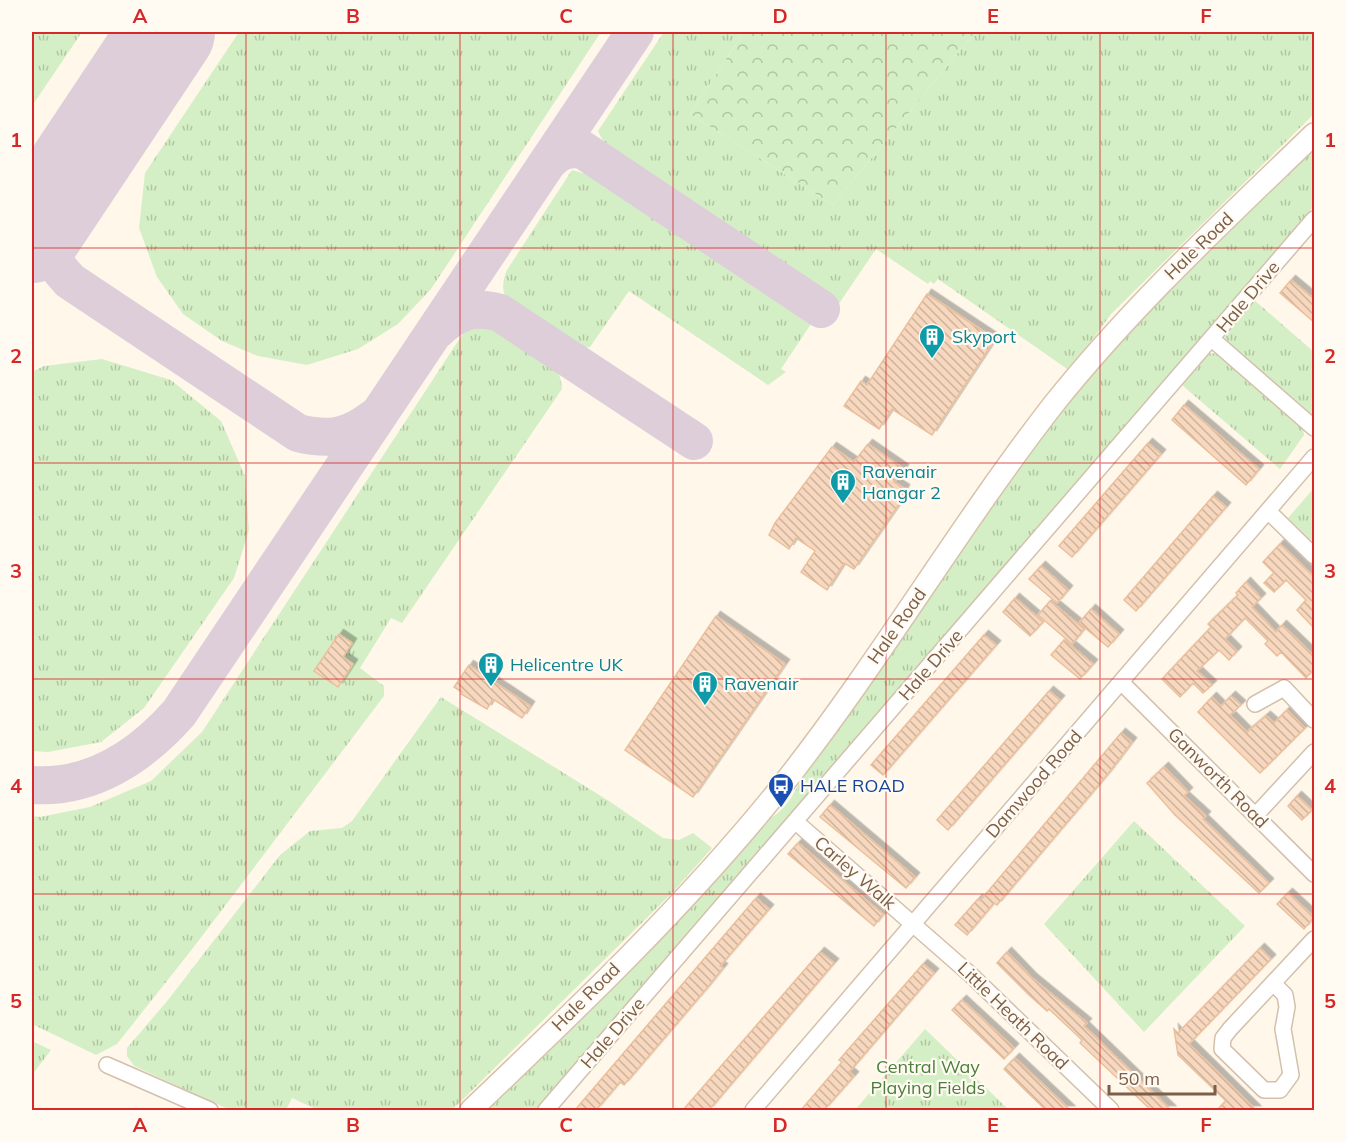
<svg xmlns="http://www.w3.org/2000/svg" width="1346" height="1142" font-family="Mulish,sans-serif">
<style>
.grass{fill:url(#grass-tufts)}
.forest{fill:url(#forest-crowns)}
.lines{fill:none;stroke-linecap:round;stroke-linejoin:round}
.taxiway{stroke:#ddceda;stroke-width:38}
.runway{stroke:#ddceda;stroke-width:96}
.building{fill:url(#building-back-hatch);stroke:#ecbf9c;stroke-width:1.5;filter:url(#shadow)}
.street-casing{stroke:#d3c0ad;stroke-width:18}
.secondary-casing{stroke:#d9c2ac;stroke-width:24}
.street{stroke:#fff;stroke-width:15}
.secondary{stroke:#fff;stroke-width:21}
.grid{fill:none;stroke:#d62828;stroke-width:1.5;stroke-opacity:0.55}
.labels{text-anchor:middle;stroke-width:4.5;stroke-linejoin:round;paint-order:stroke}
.street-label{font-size:18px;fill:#7d5e48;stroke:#fffbf2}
.culture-label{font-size:18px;fill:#0d838f;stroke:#fffbf2;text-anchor:start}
.transit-label{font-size:18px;fill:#164399;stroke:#fffbf2;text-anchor:start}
.park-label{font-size:18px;fill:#4c7e3c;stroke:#fffbf2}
.neatline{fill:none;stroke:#d62828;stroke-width:2}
.grid-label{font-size:20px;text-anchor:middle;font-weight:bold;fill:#d62828}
</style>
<defs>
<pattern id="grass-tufts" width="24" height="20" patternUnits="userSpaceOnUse" patternTransform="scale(1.5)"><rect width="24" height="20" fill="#d4efc5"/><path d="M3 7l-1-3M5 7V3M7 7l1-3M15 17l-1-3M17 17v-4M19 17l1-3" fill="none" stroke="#b1c5a2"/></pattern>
<pattern id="forest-crowns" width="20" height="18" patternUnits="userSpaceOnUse" patternTransform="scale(1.5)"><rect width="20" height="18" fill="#d4efc5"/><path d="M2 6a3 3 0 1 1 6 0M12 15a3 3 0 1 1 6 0" fill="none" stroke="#b1c5a2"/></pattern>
<pattern id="building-back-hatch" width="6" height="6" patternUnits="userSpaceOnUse" patternTransform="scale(1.5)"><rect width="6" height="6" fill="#f7d8be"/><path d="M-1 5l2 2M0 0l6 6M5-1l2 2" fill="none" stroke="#cdb29c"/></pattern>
<filter id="shadow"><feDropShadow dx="4.5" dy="-4.5" stdDeviation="0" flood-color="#0004"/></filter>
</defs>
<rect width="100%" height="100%" fill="#fff7e9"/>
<path class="grass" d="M32,32h50l-50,74z
M239,32h362l-170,257 -33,35 -40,25 -51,16 -49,-9 -36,-15 -39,-27 -26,-37 -18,-49 6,-55z
M664,32h80l-54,82 143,91 142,-173h339v82l-203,200 -41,57 -132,-92 -4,5 -4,-3 -2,3 -52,-35 -40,59 -189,-129c-16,-13 -41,-28 -49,-48z
M1314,140v66l-62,74 -715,830h-55l280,-288c27,-10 36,-35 46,-61l251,-353 55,-65z
M572,170l25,7 29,15 189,126 -34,51 5,3 -18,13 -139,-94 -39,56c-17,5 -82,-36 -86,-54 -2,-8 0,-16 3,-23z
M1254,300l60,52v66l-90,-76 2,-10z
M479,325c31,0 83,30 83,64l-160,234 -11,-5 -31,50 24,18v10l-191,252 -76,96 -21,11 -64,-31v-208l8,1 50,-10 61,-26 51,-49 262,-400z
M1217,353l86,74 1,8 -24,34 -98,-84 25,-31z
M102,359l69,21 50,41 24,55 4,54 -15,48 -90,130 -43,34 -53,10 -16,-1v-379l12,-6z
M1314,488v55l-26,-25z
M441,697l168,104 54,37 16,2 14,-7 19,15 -39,44 -221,218h-134l-26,-12 -6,12h-56l-96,-44 -7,-10v-8l41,-48 112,-145 30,-24 32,-3 10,-7z
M1134,821l111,105 -101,106 -100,-108z
M925,1029l84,81h-154z
M32,1041l19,9 -19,25z"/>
<path class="forest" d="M744,32h231l-142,173 -143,-91z"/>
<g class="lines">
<path class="taxiway" d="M545,166c10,-13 21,-19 38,-16l238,159
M56,197c-16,36 -14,55 14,84l228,152c32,8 51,4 77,-16
M436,331c20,-19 37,-26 64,-18l194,128
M32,785c59,4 109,-29 147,-72l456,-681"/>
<path class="runway" d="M32,235l135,-203"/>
</g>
<path class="building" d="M1291,280l23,19v23l-34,-29z
M927,294l68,45 -63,96 -40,-26 -13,20 -35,-23 17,-25 6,4z
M1184,405l75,64 -13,16 -74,-65z
M1148,443l13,11 -89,103 -13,-11z
M868,444l36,25 -10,13 11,7 -3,6 2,2 -50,72 -10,-6 -17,27 -26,-18 14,-21 -19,-13 -7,11 -20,-14 6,-12 57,-76 22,15z
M1213,496l13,11 -90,104 -12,-11z
M1280,544l34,33v51l-17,-18 9,-10 -20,-20 -12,12 -10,-9 10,-10 -11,-11z
M1041,566l27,24 -11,13 -28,-24z
M1246,582l15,16 -9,9 24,25 6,-7 27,26 5,5v13l-8,9 -25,-26 -4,4 -12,-12 3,-3 -23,-23 -20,21 12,12 -8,9 -10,-10 -22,21 15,14 -9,8 -10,-10 -13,14 -18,-18 49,-52 -3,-3 30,-29 -2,-2z
M1015,598l28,24 -13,14 -27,-24z
M1050,601l34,28 -12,15 -34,-29z
M1091,609l28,25 -11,13 -29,-24z
M716,616l69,48 -92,133 -68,-47z
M339,634l13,9 -9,14 10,7 -15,23 -24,-16z
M984,635l12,10 -113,130 -12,-10z
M1064,640l29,24 -13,15 -29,-24z
M469,665l61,41 -8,12 -29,-19 -6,10 -26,-15 1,-2 -8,-5z
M1049,691l11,9 -112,130 -11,-10z
M1231,696l10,9 -11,10 17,17 19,-16 8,7 13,-13 18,18 -45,45 -62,-61 14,-15 9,9z
M1121,733l11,9 -25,33 -110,130 -3,-2 -27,32 -12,-10 23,-26 2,2z
M1164,767l24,25 -4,4 22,20 -3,3 66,64 -10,10 -84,-78 -28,-32z
M1297,796l15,14 -10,10 -14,-14z
M830,805l85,72 -9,11 -86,-71z
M798,843l85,71 -9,12 -86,-72z
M1288,893l26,24 -10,12 -27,-25z
M756,898l13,11 -49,57 3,2 -16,20 -83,97 -4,-3 -24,28h-21z
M1260,948l11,11 -82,85 67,66h-39l9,-9 -48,-46 -4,-26 4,4z
M820,952l14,11 -125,147h-26z
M1007,952l25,26 55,45 -3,3 87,84h-20l-71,-67 2,-3 -33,-31 -2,2 -18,-16 -32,-32z
M923,964l11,9 -85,99 5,4 -30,34h-23l41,-48 -3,-2z
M962,1000l52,48 -10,11 -52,-49z
M1015,1058l36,34 19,18h-24l-19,-18 -23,-23z"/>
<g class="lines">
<defs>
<path id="street" d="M1212,339l102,89
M1268,511l46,45
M1121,682l193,192
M1255,704l29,-16 30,32
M1255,816l59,-64
M796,822l175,153 140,135
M1273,983l12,12 2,12 -4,22 8,46 -11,15h-16l-42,-41 1,-11 7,-9 84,-90
M107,1065l103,45
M546,1110l768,-891
M753,1110l561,-653"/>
<path id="secondary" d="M471,1110c106,-101 214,-204 306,-318 99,-124 179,-262 276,-387 79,-99 171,-184 261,-271"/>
</defs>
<use href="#street" class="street-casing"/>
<use href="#secondary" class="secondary-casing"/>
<use href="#street" class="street"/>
<use href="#secondary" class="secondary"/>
</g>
<path class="grid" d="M246,32v1078M460,32v1078M673,32v1078M886,32v1078M1100,32v1078M32,248h1282M32,463h1282M32,679h1282M32,894h1282"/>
<defs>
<symbol id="building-pin" viewBox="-11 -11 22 30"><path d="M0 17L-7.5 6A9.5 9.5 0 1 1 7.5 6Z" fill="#0f9aa8" stroke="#fffbf2"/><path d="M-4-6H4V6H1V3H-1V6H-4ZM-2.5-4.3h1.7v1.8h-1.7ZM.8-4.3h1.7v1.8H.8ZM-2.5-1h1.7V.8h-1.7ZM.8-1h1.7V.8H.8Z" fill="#fff"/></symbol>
<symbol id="bus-pin" viewBox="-11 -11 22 30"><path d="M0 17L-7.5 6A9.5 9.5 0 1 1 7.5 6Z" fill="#1a4fb4" stroke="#fffbf2"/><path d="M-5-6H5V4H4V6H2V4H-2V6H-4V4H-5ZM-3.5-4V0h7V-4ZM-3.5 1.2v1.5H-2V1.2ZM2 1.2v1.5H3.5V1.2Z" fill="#fff"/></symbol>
</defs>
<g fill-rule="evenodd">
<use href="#building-pin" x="917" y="322" width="30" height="40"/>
<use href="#building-pin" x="828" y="467" width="30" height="40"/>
<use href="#building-pin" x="476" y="650" width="30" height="40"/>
<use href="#building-pin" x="690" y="669" width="30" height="40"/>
<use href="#bus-pin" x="766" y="771" width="30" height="40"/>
</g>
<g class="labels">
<g class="street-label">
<text transform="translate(1199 246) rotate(-44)" y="6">Hale Road</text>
<text transform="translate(1248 297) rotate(-50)" y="6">Hale Drive</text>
<text transform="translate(897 626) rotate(-55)" y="6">Hale Road</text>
<text transform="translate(931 665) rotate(-49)" y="6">Hale Drive</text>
<text transform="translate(1218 778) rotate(45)" y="6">Ganworth Road</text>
<text transform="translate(1034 784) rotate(-49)" y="6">Damwood Road</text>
<text transform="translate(855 873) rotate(41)" y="6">Carley Walk</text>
<text transform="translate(586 997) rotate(-45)" y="6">Hale Road</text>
<text transform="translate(1013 1016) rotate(44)" y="6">Little Heath Road</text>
<text transform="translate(613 1033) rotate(-49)" y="6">Hale Drive</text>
</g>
<g class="culture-label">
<text x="952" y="343">Skyport</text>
<text x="862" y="478">Ravenair<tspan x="862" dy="21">Hangar 2</tspan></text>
<text x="510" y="671">Helicentre UK</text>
<text x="724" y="690">Ravenair</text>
</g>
<g class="transit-label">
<text x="800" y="792">HALE ROAD</text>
</g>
<g class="park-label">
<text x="928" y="1073">Central Way<tspan x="928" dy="21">Playing Fields</tspan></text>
</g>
</g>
<rect width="1346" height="1142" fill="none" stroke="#fffbf2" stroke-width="66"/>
<path d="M1109 1085v9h106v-9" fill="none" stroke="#7d5e48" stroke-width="3"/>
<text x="1118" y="1085" font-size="18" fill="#7d5e48" stroke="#fffbf2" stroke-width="4.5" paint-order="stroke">50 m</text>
<rect x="33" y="33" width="1280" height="1076" class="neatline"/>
<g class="grid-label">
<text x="140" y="23">A</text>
<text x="353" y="23">B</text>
<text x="566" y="23">C</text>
<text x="780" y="23">D</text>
<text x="993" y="23">E</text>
<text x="1206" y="23">F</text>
<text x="16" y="147">1</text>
<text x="1330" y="147">1</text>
<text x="16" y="363">2</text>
<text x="1330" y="363">2</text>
<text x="16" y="578">3</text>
<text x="1330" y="578">3</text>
<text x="16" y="793">4</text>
<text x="1330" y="793">4</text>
<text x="16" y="1008">5</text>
<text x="1330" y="1008">5</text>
<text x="140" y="1132">A</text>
<text x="353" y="1132">B</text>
<text x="566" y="1132">C</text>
<text x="780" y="1132">D</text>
<text x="993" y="1132">E</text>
<text x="1206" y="1132">F</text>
</g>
</svg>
